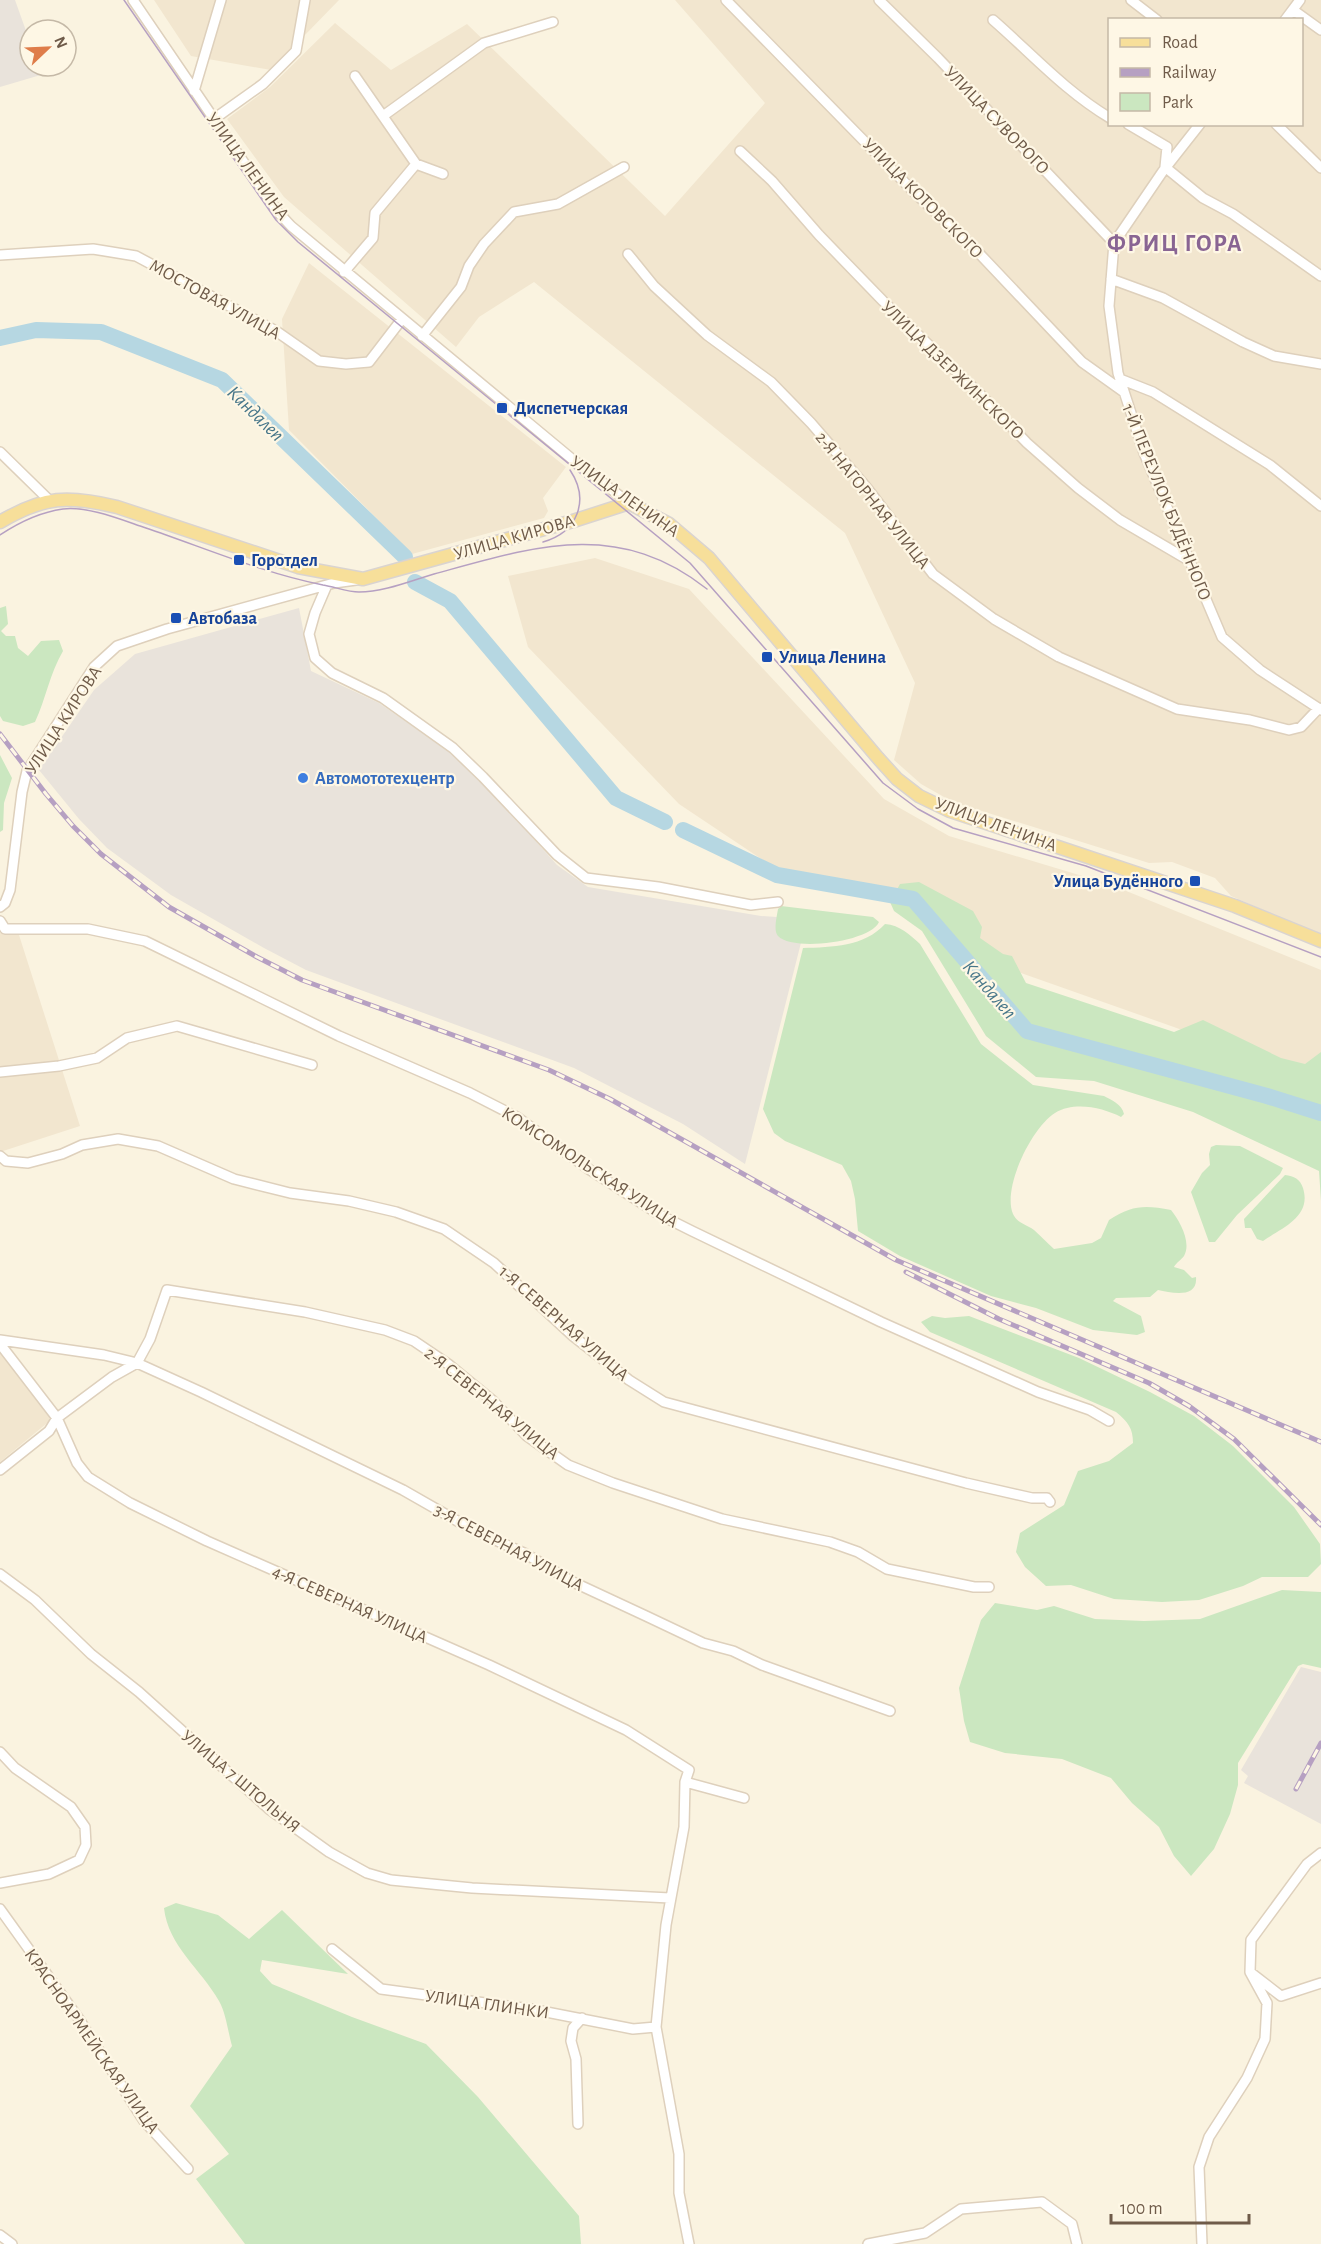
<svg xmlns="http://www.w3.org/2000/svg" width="1321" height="2244" font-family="'Alegreya Sans',sans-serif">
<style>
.residential{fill:#f2e6cf;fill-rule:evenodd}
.industrial{fill:#e9e3db}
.green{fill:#cbe7c0}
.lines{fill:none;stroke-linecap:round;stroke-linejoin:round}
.river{stroke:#b6d7e2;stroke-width:16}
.minor-casing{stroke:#ded0bc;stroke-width:12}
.major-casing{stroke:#dad4d0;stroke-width:15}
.minor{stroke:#fff;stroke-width:9}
.major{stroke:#f7df9a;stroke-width:12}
.tram{stroke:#b6a0c2;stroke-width:1.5}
.rail-casing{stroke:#b6a0c2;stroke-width:5}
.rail{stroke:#fef7e5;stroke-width:3;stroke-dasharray:9;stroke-linecap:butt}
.transit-dot{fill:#1a4fb4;stroke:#fef7e5;stroke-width:2}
.shop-dot{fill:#3f7fe0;stroke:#fef7e5;stroke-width:2}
.labels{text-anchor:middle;stroke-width:4.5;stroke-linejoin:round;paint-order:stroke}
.street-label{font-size:18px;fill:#6f5b49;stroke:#fef7e5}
.transit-label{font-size:18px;font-weight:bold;fill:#164399;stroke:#fef7e5;text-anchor:start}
.shop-label{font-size:18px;font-weight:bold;fill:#366cbe;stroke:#fef7e5;text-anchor:start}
.water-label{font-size:20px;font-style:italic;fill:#477689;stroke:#fef7e5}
.district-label{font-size:24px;font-weight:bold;letter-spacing:1.5px;fill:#896593;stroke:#fef7e5}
</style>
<rect width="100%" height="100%" fill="#faf3e0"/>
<path class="residential" d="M154,0h185l-68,70 -80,-14z
M675,0h646v935l-90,-39 -16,-18 -43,-16 -23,1 -196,-61 -32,-18 -27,-24 21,-77 -70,-150 -311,-251 -55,35 -23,30 -172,-150 -57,-78 43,-32 65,-64 56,47 76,-46 198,192 100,-113zM1110,20h192v104h-192z
M309,263l257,204 -23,31 5,13 -4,7 -132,36 -123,-124 -7,-111z
M595,558l94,31 195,210 65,37 160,48 212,86v109l-348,-123 -58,-62 -137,-24 -99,-66 -151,-157 -20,-71z
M0,933l19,2 61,191 -80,26z
M0,1352l52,67 -52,43z"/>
<path class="industrial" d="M0,0h15l15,42v24h10l4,8 -44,13z
M299,608l12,63 68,32 71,49 33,30 74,83 31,22 173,29 46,3 -62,245 -62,-40 -109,-56 -268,-98 -42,-22 -93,-53 -64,-47 -28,-29 -40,-49 55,-80 41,-36z
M1301,1667l20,5v152l-77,-41 4,-7 -7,-6z"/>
<path class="green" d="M6,606l2,18 -7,7 5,5h9l3,12 10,8 13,-15 18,-1 4,11c-13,22 -17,47 -28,71l-12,4 -20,-5 -3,-5v-108z
M0,755l12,23 -8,25 -1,27 -3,2z
M919,882l54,29 9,16 -2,11 23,16 9,2 14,27 148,49 29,-12 78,38 24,6 16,-12v149l-2,-30 -126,-59 -99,-31 -58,-4 -50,-41 -64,-105 -28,-20 -4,-9 10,-18z
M781,906l92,11 6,5c-9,20 -86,30 -101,14 -5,-5 -1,-20 0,-27z
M885,924c15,1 25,11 35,20l61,100 29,23 23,18 71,11c7,4 18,8 20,18l-3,3c-18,-9 -46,-16 -66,-4 -23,14 -53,75 -42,101 5,10 13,10 21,16 7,6 13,13 20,19l38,-6 9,-5 8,-18c23,-15 36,-15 62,-10 8,10 21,32 13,46 -3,4 -8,7 -10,11l10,3 8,8 4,-1c2,22 -24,16 -38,13l-8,7 -34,1 -3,3 28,15 4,16 -8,3 -44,-5 -57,-22 -45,-12 -91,-40 -42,-25 -3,-32 -4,-18 -9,-16 -57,-24 -11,-8 -11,-24 40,-161c29,-1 61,-1 82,-24z
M1216,1145l24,1 43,22 -3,6 -43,41 -22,27h-6l-18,-50 11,-19 8,-8 -1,-11 2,-7z
M1285,1175c9,1 15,4 18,13 9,29 -21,40 -40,53l-6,-2 -6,-11h-6l-1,-9z
M932,1316l13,2 24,-2 110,42 71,34 44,24 39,30 61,61 26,37 1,20 -13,13h-46l-19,9 -44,14 -37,2 -48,-3 -43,-14 -25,1 -21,-19 -9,-15 4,-19 44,-28 14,-34 31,-10 24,-18c0,-15 -5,-21 -17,-31l-186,-80 -9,-10z
M1282,1590l39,2v76l-18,-4 -5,2 -60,97v22l-8,29 -16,35 -23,27 -17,-20 -15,-29 -27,-24 -21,-25 -49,-19 -57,-6 -35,-11 -6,-21 -5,-33 22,-68 14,-17 42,7 17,-4 41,13 49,2 56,-2z
M176,1903l42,12 31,24 33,-29 66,64 -86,-14 -2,11 12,13 80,33 74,27 52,53 101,119 2,28h-336l-49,-65 33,-25 -39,-48 42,-60c-4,-14 -6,-33 -13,-45 -18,-32 -51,-55 -55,-93z"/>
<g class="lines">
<path class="river" d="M0,338l36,-8 65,2 121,48 183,177
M415,582l35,19 166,197 49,24
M683,830l94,45 136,24 114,132 240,65 54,17"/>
<defs>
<path id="minor" d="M133,0l81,119 63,92 14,15 281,233 57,44
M726,0l188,192 61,57 107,113 42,30
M879,0l59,58 176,185
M1131,0l26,20
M1293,10l28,20
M993,20c39,34 72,71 117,98
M1285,20l15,-20
M194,91l27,-91
M383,116l101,-73 69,-21
M214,119l49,-35 33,-33 9,-51
M1128,124l39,23 -2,20 38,31 30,16 88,62
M1200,124l-37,47 -49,72 -5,63 9,67 26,80 78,184 38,33 61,40
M1276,124l45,44
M740,151l32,30 47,54 64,66 98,94 46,48 51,45 42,32 70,41
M416,164l27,10
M628,254l26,32 53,49 64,47 40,41 56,65 66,86 61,45 65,38 118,52 73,11 39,10 12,-3 18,-19
M0,255l93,-6 43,7 140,75 43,30 27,3 23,-2 33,-43
M344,272l29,-34 2,-25 41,-49 -61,-88
M1111,279l52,19 80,44 31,14 47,8
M422,336l39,-49 8,-21 15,-22 30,-32 44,-8 66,-37
M1120,379l33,13 117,73 51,41
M0,452l49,48
M327,585l-12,28 -6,21 6,24 17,15 51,25 70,50 30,29 74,78 29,23 72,9 93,18 27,-3
M0,907l5,-4 5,-13 12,-98 5,-21 67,-104 23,-21 50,-17 167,-46 22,-3
M0,921l5,8h83l57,12 194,95 131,57 47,24 70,51 73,47 32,16 189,91 157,70 52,18 19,11
M0,1072l59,-6 38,-8 30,-20 50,-12 135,39
M0,1156l6,5 22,2 34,-9 20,-9 36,-6 40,7 76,33 56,14 59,8 47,11 48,17 50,34 79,73 56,44 35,22 302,81 66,15h15l3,4
M0,1340l104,15 33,8 64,29 202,98 70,40 51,23 49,29 73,34 57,27 30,8 29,14 128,46
M0,1344l57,74 20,45 11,14 42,26 77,38 282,124 137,65 63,40 -4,12 59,16
M137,1363l13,-24 17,-49 138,22 80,18 29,11 34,23 45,37 34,35 41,29 45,18 109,36 108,23 28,10 29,17 87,18h15
M0,1470l49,-39 8,-13 55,-41 25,-14
M0,1574l35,26 56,54 48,38 130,117 60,43 38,21 24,7 81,8 198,10
M0,1752l15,16 56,39 14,20 1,18 -7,15 -30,14 -49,9
M685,1782l-1,45 -18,98 -10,102 23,127v39l10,51
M1321,1853l-14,11 -56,76 -1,32 31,24 40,-13
M0,1909l79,110 65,102 44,48
M332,1949l49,40 150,20 102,20 23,-2
M578,2124l-2,-65 -5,-18 2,-13 9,-10
M0,2235l12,9
M868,2244l57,-11 36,-24 81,-7 30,22 5,20
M1202,2244l-3,-77 10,-30 38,-59 18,-39 2,-36 -17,-31"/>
<path id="major" d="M0,522c44,-26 68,-27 117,-15l181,60 65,12 210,-58 56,-18 40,21 40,34 169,200 19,21 22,17 31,15 285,95 86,35"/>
</defs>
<use href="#minor" class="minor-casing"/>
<use href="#major" class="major-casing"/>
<use href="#minor" class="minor"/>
<use href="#major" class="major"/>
<path class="tram" d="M124,0l152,220 22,22 392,321 193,220 35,26 35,19 133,38 235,91
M0,535c18,-12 41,-23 63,-26 26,-3 59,11 83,19 59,20 117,45 177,57 12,2 25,7 36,7 25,0 51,-11 75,-18 99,-27 183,-56 273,15
M543,542c35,-10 47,-42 27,-72"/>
<defs>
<path id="rail" d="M0,734l46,60 27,32 28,28 68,53 88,50 45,23 247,90 61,29 286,161 425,182
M906,1272l93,47 150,64 40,23 45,33 87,86
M1296,1789l25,-46"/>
</defs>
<use href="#rail" class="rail-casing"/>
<use href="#rail" class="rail"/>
</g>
<g class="transit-dot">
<rect x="496" y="402" width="12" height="12" rx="3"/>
<rect x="233" y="554" width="12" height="12" rx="3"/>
<rect x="170" y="612" width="12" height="12" rx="3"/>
<rect x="761" y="651" width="12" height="12" rx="3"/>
<rect x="1189" y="875" width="12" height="12" rx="3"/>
</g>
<circle class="shop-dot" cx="303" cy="778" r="6"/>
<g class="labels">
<g class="street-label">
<text transform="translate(997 120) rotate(46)" y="6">УЛИЦА СУВОРОГО</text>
<text transform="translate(248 166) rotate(54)" y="6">УЛИЦА ЛЕНИНА</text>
<text transform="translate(923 198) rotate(45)" y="6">УЛИЦА КОТОВСКОГО</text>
<text transform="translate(215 299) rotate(29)" y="6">МОСТОВАЯ УЛИЦА</text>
<text transform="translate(953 370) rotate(44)" y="6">УЛИЦА ДЗЕРЖИНСКОГО</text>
<text transform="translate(625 496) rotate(35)" y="6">УЛИЦА ЛЕНИНА</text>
<text transform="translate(873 500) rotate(51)" y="6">2-Я НАГОРНАЯ УЛИЦА</text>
<text transform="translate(1167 502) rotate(68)" y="6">1-Й ПЕРЕУЛОК БУДЁННОГО</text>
<text transform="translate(514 537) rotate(-16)" y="6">УЛИЦА КИРОВА</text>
<text transform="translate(63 720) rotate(-57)" y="6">УЛИЦА КИРОВА</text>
<text transform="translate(996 824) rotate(20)" y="6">УЛИЦА ЛЕНИНА</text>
<text transform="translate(590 1167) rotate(33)" y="6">КОМСОМОЛЬСКАЯ УЛИЦА</text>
<text transform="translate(564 1323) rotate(41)" y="6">1-Я СЕВЕРНАЯ УЛИЦА</text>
<text transform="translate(492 1403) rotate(39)" y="6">2-Я СЕВЕРНАЯ УЛИЦА</text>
<text transform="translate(509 1547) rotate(28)" y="6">3-Я СЕВЕРНАЯ УЛИЦА</text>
<text transform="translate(350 1604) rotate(24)" y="6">4-Я СЕВЕРНАЯ УЛИЦА</text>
<text transform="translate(241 1781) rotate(40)" y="6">УЛИЦА 7 ШТОЛЬНЯ</text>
<text transform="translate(487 2004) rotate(8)" y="6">УЛИЦА ГЛИНКИ</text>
<text transform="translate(92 2041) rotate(55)" y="6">КРАСНОАРМЕЙСКАЯ УЛИЦА</text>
</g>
<g class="transit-label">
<text x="514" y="414">Диспетчерская</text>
<text x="251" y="566">Горотдел</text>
<text x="188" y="624">Автобаза</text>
<text x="779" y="663">Улица Ленина</text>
<text x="1183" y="887" text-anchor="end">Улица Будённого</text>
</g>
<g class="shop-label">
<text x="315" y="784">Автомототехцентр</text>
</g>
<g class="water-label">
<text transform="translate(256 413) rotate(44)" y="7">Кандалеп</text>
<text transform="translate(990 989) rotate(49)" y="7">Кандалеп</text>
</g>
<g class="district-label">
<text x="1175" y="251">ФРИЦ ГОРА</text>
</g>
</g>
<rect x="1108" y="18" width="195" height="108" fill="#fef7e5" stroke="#c5b9a7" stroke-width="1.5"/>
<rect x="1120" y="38" width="30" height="9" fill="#f7df9a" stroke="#c5b9a7" stroke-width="1.5"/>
<text x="1162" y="48" font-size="18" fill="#6f5b49">Road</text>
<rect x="1120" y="68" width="30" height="9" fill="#b6a0c2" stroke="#c5b9a7" stroke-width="1.5"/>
<text x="1162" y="78" font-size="18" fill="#6f5b49">Railway</text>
<rect x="1120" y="93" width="30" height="18" fill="#cbe7c0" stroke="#c5b9a7" stroke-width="1.5"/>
<text x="1162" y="108" font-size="18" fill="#6f5b49">Park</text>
<g transform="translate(48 48) rotate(67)"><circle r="28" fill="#fef7e5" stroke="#c5b9a7" stroke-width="1.5"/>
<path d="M0-4.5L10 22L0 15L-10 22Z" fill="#df7d4a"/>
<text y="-9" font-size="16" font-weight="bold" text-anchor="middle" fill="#6f5b49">N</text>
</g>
<path d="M1111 2214v9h138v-9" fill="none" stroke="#6f5b49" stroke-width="3"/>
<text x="1120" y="2214" font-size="18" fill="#6f5b49" stroke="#fef7e5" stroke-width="4.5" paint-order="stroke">100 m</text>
</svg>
